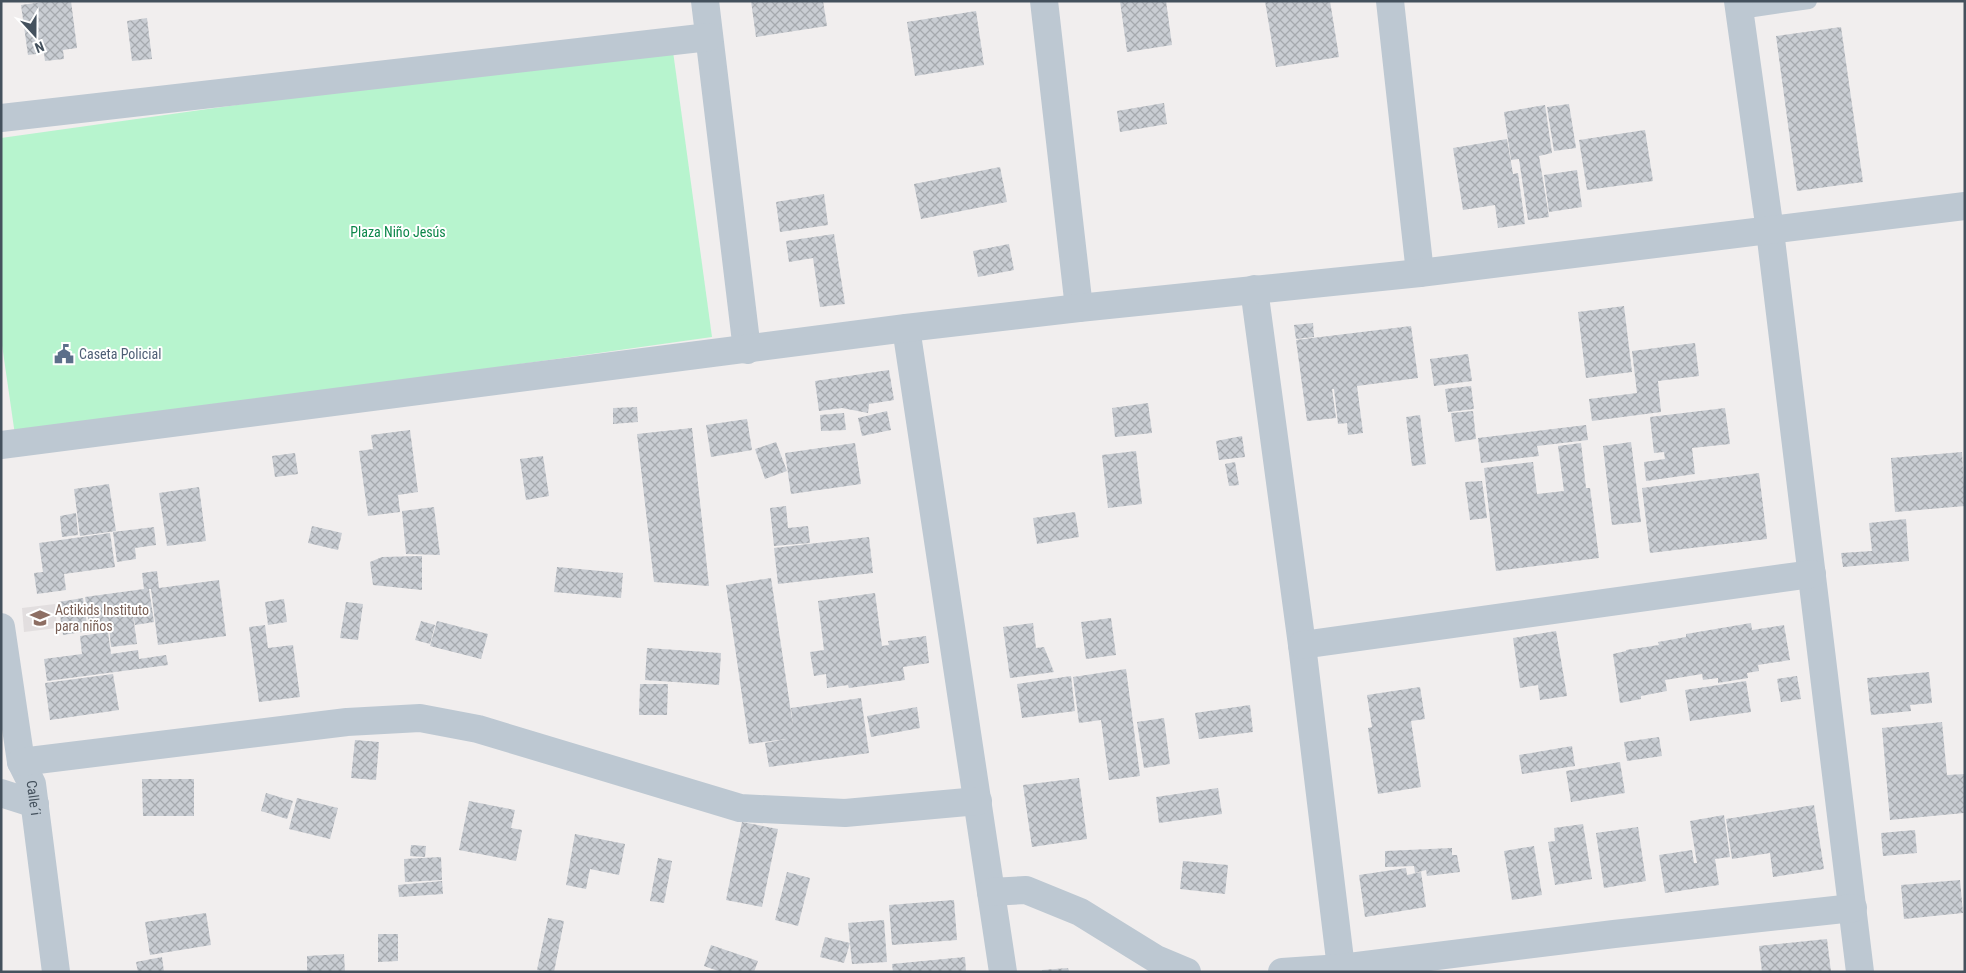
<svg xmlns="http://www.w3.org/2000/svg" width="1966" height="973" font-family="'Roboto Condensed',sans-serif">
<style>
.education{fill:#e2dedf}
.green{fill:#b7f4ce}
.building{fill:url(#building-cross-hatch)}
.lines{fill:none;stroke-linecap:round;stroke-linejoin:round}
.service{stroke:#bdc8d2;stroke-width:16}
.minor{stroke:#bdc8d2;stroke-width:28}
.labels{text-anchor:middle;stroke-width:4;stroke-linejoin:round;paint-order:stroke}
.park-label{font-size:14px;fill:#0c874a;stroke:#fff}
.service-label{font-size:14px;fill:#4e5e75;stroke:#fff;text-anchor:start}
.education-label{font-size:14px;fill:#785e54;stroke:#fff;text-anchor:start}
.street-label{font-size:14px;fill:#44515d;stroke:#fff}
</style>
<defs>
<pattern id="building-cross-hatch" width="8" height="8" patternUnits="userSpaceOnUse" patternTransform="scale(1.25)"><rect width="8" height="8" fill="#c9cdd3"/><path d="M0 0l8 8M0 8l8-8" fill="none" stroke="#a5a9ae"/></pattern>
</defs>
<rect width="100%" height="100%" fill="#f1eeee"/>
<path class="education" d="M55,604l2,24 -33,4 -2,-24z"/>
<path class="green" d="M672,44l40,293 -697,98 -14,-97v-200z"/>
<path class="building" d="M50,1h21l6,47 -14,2 1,9 -19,2 -1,-8 -16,2 -7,-50z
M751,1h72l4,25 -71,11z
M1120,1h46l6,44 -45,7z
M1265,1h65l9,56 -63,10z
M976,11l8,54 -69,11 -8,-54z
M147,18l5,41 -20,2 -5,-40z
M1841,27l22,155 -66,9 -21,-155z
M1164,103l3,21 -47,8 -3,-21z
M1569,104l7,44 -22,3 -7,-44z
M1545,105l7,48 -13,3 10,61 -21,3 -9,-61 -8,1 -7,-48z
M1645,130l8,51 -66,9 -8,-50z
M1507,139l6,35 5,-1 7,51 -27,4 -3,-23 -32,5 -10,-62z
M1000,167l7,35 -86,17 -7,-35z
M1577,170l5,37 -33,5 -5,-37z
M824,194l4,31 -48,7 -4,-30z
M834,234l11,70 -25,3 -7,-49 -24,4 -3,-21z
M1009,244l5,26 -36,7 -5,-26z
M1624,306l8,66 -46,6 -8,-66z
M1313,323l1,14 -18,2 -2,-14z
M1411,326l7,52 -61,8 6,47 -15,2 -1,-12 -9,1 -4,-35h-2l4,29 -29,3 -11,-81z
M1695,343l4,33 -41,5 3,31 -69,9 -3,-22 48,-6 -5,-42z
M1468,354l4,27 -38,5 -4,-27z
M889,370l5,30 -25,4 -1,9 -26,-5 -23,3 -4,-30z
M1471,386l3,23 -26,3 -3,-23z
M1148,403l4,30 -37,4 -3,-29z
M637,407l1,15 -25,2v-16z
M1725,408l5,36 -38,4 3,26 -49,7 -2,-19 21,-3 -1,-7 -10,1 -4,-36z
M887,411l4,19 -29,6 -4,-18z
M1473,411l3,28 -21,3 -4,-29z
M844,413l2,17 -25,1 -1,-16z
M1420,415l6,49 -14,2 -6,-49z
M747,419l5,31 -41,7 -5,-32z
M1586,425l2,15 -51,6 2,10 -58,7 -3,-25z
M692,428l17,158 -55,-4 -17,-148z
M410,430l8,62 -20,3 2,17 -32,4 -9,-65 14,-2 -2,-14z
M1242,436l3,21 -26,3 -3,-19z
M776,442l11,29 -22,8 -10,-30z
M1631,442l10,80 -29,3 -9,-79z
M855,443l6,41 -70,10 -6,-41z
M1581,443l5,45h4l9,70 -103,13 -12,-103 49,-6 4,32 27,-3 -6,-45z
M1136,451l6,53 -34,4 -6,-53z
M1962,452l3,54 -70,6 -4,-54z
M295,453l3,21 -23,3 -3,-21z
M543,456l6,40 -23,4 -6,-41z
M1235,462l4,23 -10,1 -4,-22z
M1759,473l8,66 -117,14 -8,-65z
M1482,481l5,37 -17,2 -5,-38z
M109,484l7,47 -36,5 -6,-47z
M199,487l7,54 -39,5 -8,-53z
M786,506l2,22 20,-2 2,17 -36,3 -4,-38z
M434,507l6,48 -34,-1 -4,-43z
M1075,512l4,25 -42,7 -4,-26z
M76,513l2,22 -16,2 -2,-21z
M1906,519l3,42 -66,6 -2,-14 31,-2 -3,-28z
M312,526l30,7 -4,17 -30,-7z
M154,527l2,18 -21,3 1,11 -19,3 -4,-30z
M110,533l5,34 -51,7 2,16 -29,4 -3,-21 9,-1 -4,-29z
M869,537l4,36 -95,11 -4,-36z
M422,556v34l-49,-5 -3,-23 12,-5z
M557,567l66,6 -2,25 -67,-6z
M157,571l2,17 60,-8 7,56 -68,9 -7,-56h-2l5,33 -19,3 -3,-17 5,36 -26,3 -2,-20 -19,3 -5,-33 59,-8 -2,-16z
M771,578l22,148 -2,-18 70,-10 8,55 -100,14 -4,-24 21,-4 -37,5 -23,-159z
M875,593l7,53 7,-1 -1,-4 38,-5 3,27 -26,4 2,13 -56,8 -1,-3 -21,3 -1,-14 -12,2 -4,-24 14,-2 -6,-49z
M83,598l5,33 -25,4 -5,-33z
M284,599l3,23 -19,3 -3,-23z
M346,602l17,2 -5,36 -18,-2z
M1111,618l5,37 -30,4 -5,-37z
M421,621l14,4 -5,19 -15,-4z
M437,621l51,13 -7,25 -51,-13z
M1033,623l3,25 8,-1 10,25 -44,6 -7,-51z
M1751,623l1,7 32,-5 6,35 -32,5 1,6 -12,2 1,5 -30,5v-5l-15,2 -1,-6 -37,6 2,11 -26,5v3l-21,4 -7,-49 13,-3v-1l33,-5 -1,-3 28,-5v-3z
M265,625l3,23 25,-3 7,52 -41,5 -10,-75z
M1556,631l11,65 -27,4 -2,-15 -18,3 -7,-50z
M108,632l3,22 27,-4 1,9 27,-4 2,10 -121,16 -3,-22 38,-5 -2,-18z
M647,648l74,5 -2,32 -74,-5z
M1126,669l14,107 -31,4 -8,-60 -22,3 -6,-46z
M1929,672l3,31 -22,2 1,6 -40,4 -4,-37z
M113,674l6,36 -69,10 -5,-37z
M1071,676l4,35 -53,7 -5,-34z
M1797,676l4,23 -20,3 -4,-23z
M1746,681l5,31 -61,9 -5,-31z
M640,684h28l-1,31h-28z
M1420,687l5,32 -14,2 10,66 -43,7 -10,-66 4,-1 -5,-32z
M1250,705l3,27 -54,7 -4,-26z
M917,707l3,21 -49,9 -4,-21z
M1164,718l6,46 -26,4 -7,-46z
M1942,722l5,53 18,-1 -1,39 -74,7 -8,-92z
M1659,737l3,19 -35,5 -3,-19z
M355,740l24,2 -3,38 -25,-2z
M1572,746l3,20 -53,8 -3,-19z
M1620,762l5,31 -54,9 -5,-31z
M1079,778l8,61 -55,8 -9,-62z
M142,779h52v37h-51z
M1218,788l4,26 -63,9 -3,-26z
M266,793l27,8 -6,18 -26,-8z
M297,798l41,10 -8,31 -41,-10z
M469,801l46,9 -4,18 11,2 -6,31 -57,-11z
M1814,805l10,64 -51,8 -3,-24 -38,6 -6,-40z
M1724,815l6,42 -15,2 4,26 -54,8 -6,-38 33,-5 2,13h3l-7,-42z
M742,822l36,7 -16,78 -36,-7z
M1583,824l9,55 -37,6 -7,-43 7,-1 -1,-13z
M1638,827l8,54 -42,7 -8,-55z
M1915,830l2,23 -34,3 -2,-23z
M575,834l50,10 -6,31 -29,-6 -4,20 -20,-4z
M411,845l15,1 -1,11 -15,-1z
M1534,846l8,49 -30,5 -8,-49z
M1452,848v7h5l3,17 -33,4 -1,-6 -11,3 -1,-7 -29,1v-16z
M441,857l1,23 -37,2 -1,-23z
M658,858l14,3 -8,42 -14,-2z
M1183,861l45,4 -3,29 -45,-5z
M1406,868l1,7 14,-3 5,35 -61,10 -6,-42z
M787,872l23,6 -12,48 -23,-6z
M1960,880l3,33 -59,6 -3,-34z
M442,881l1,13 -44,3 -1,-12z
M954,900l3,40 -65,5 -3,-40z
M206,913l5,32 -61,10 -5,-33z
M548,918l16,3 -10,51 -17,-2z
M884,920l3,42 -35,2 -4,-41z
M378,934h20v27l-20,1z
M825,937l25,6 -6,20 -24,-6z
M1827,939l4,33h-69l-3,-26z
M711,945l47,16 -4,11h-33l-17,-6z
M344,954l1,18h-38v-16z
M162,957l2,15h-26l-2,-10z
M965,957l1,15h-73l-1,-8z
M1068,968l1,4h-27v-2z"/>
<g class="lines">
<path class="service" d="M1740,11l69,-10"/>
<g class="minor">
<path d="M705,1l42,349"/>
<path d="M1044,1l35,307"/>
<path d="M1390,1l30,272"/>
<path d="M1738,1l32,230 90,741"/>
<path d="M1,118l708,-81"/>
<path d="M1254,289l48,356 39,323"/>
<path d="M906,328l97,644"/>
<path d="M1,445l905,-117 173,-20 341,-35 545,-67"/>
<path id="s1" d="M1,627l20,135 11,22 24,188"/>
<path d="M1302,645l510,-71"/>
<path d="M21,762l326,-40 73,-4 58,11 262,79 105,5 133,-12"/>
<path d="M1,793l34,11"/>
<path d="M991,892l35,-2 54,22 76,47 31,13"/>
<path d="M1282,972l59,-4 273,-34 239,-26"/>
</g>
</g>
<defs>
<symbol id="civic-bare" viewBox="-9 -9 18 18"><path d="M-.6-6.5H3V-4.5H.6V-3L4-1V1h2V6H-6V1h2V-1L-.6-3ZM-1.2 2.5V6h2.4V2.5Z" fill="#5c6f8a" stroke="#fff" stroke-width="2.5" paint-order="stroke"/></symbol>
<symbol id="school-bare" viewBox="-9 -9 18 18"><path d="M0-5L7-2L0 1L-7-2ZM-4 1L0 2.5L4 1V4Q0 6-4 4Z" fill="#8d6e63" stroke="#fff" stroke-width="2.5" paint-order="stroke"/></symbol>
</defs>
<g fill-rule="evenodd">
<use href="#civic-bare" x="50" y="340" width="28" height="28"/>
<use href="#school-bare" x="26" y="604" width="28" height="28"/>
</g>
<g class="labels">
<g class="park-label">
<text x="398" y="237">Plaza Niño Jesús</text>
</g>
<g class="service-label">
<text x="79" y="359">Caseta Policial</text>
</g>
<g class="education-label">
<text x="55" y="615">Actikids Instituto<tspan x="55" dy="16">para niños</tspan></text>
</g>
<g class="street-label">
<text dy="5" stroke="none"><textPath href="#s1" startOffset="175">Calle´i</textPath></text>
</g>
</g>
<rect width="1966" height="973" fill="none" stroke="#44515d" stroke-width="5"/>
<g transform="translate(35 35) rotate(159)" stroke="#ffffff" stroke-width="4" paint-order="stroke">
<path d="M0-4L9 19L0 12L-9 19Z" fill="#44515d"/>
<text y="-8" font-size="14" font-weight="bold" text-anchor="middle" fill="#44515d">N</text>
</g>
</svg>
